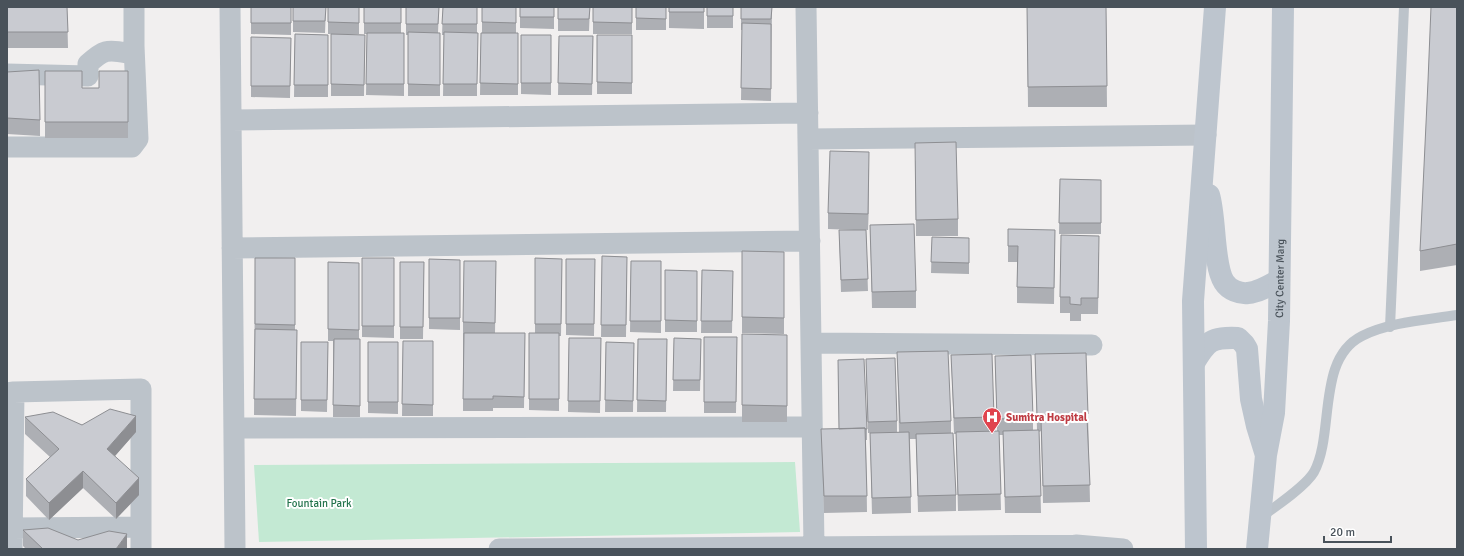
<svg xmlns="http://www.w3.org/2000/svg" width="1464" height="556" font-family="Signika,sans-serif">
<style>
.green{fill:#c3e9d3}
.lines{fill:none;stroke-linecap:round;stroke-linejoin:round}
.lane{stroke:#bcc3ca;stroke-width:10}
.street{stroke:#bcc3ca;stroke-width:21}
.secondary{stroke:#bdc5ce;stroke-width:22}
.wall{fill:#adafb4}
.shaded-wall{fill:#8d8e92}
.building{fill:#c9cbd1;stroke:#8d8e92}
.labels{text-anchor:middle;stroke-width:4;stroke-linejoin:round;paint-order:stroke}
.street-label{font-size:11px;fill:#49525a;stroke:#fff}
.health-label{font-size:11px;font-weight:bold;fill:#be3a42;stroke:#fff;text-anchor:start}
.park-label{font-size:11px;fill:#23734c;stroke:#fff}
</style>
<rect width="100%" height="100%" fill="#f1efef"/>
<path class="green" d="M795,462l5,70 -541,10 -5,-77z"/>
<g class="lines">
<path class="lane" d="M1390,327l14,-320
M1261,517c14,-10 45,-31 53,-45 21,-39 2,-113 48,-136 28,-14 64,-16 95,-21"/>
<path class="street" d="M230,7l5,542
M806,7l8,540
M7,74l81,2v-12c15,-14 19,-15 39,-11l7,-7v-39
M231,120l577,-7
M808,139l398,-4
M7,147h125l6,-8 -4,-93
M232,248l578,-7
M811,343l281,2
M14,392l127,-3v160
M7,393l7,-1 -2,157
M234,428l578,-1
M12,528l128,-1
M1076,545l47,4
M499,549l577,-4v4"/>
<g class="secondary">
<path d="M1209,195c7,23 4,70 15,87 5,8 16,12 24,11 11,-1 22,-8 31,-13"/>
<path d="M1194,363c13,-22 17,-26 44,-25l6,6 3,5 4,50 6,27 8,26"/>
<path d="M1196,549l-3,-248 22,-294"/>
<path id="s1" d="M1257,549l9,-94 8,-42 5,-92 4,-314"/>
</g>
</g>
<path class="wall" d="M7,7h60l1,41h-61z
M251,7h40v28l-40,-1z
M293,7h33l-1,26 -32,-1z
M328,7h31v27h-31z
M364,7h37v26h3v63l-38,-1 1,-61h-3z
M406,7h33l-1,26h2v63h-32v-61h-2z
M443,7h34v89h-34l1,-61h-2z
M482,7h34v26h2v62h-38l1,-62h1z
M520,7h34v22l-34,-1z
M558,7h32l-1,24h-31z
M593,7h39v27h-39z
M636,7h30v23h-30z
M669,7h35v22l-35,-1z
M707,7h26v21h-26z
M741,7h31l-1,94 -30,-1 1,-70h-1z
M1027,7h79l1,100h-79z
M1457,7v258l-37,6v-20z
M295,34l33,1v62h-34z
M331,34l34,1 -1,61h-33z
M521,35h30v60l-30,-1z
M597,35h35v59h-35z
M559,36h34l-1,59h-34z
M291,38l-1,60 -39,-1v-11z
M45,71l37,17h17l29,-17v67h-83z
M7,72l33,48v16l-33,-2z
M915,160l43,59v17h-42z
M869,169l-1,61h-2l2,61 -27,1 -2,-62h15l-26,-1v-16z
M1060,179l41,1v54h-42z
M870,225l46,66v17h-44z
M1055,230l-1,74 -37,-1v-41h-9v-16z
M932,237l37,1v36l-38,-1z
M742,251l42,1v82l-42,-1z
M1099,252l-1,62h-17v7h-11v-8h-10v-16z
M602,256l25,1 -1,80h-25z
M255,258h40v72h2l-1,86 -42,-1z
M362,258h32v80l-32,-1z
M535,258l27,1 -1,77h-2v75l-30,-1v-77h6z
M429,259l31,1v70l-31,-1z
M566,259h29l-1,77 -28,-1z
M496,261l-1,72h30l-1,75h-31v3h-30v-89z
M631,261h30v72l-31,-1z
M328,262l31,1v76h1v78h-27v-76h-5z
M400,262h24l-1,77h-23z
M665,270l32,1v61h-32z
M702,270l31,1 -1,62h-31z
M742,334l45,1v87h-45z
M704,337h33l-1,76h-32z
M569,338h32l-1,75 -32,-1z
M674,338l27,1 -1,52h-27z
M638,339h29l-1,73h-29z
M403,341h30v75h-31z
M301,342h27l-1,70 -26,-1z
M368,342h30v72l-30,-1z
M606,342l28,1 -1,69h-28z
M897,352l54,69v12l5,62v16l-38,1 -2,-73h-6l1,74 -39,1 -2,-81h-2l-2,-74 31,62v11h2z
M1035,354l53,60 2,88 -47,1 -2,-72 -2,1 2,81h-36l-2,-78h-4l2,75 -43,1 -2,-77h-2l-3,-79 43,62v14h3l-2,-75 38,62v12h4z
M838,360l29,69v11h-1l1,72 -43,1 -3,-84h18z
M25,417l111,15 -21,24 24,39 -23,24 -33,-31 -34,32 -23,-24v-17l24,-22 -25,-23z
M23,530l55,10 49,9h-101l-3,-3z"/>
<path class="shaded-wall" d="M869,152v17l-1,61v-16z
M136,416v16l-29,33v-16z
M83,471v17l-34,32v-17z
M139,478v17l-23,24v-16z
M127,534v15h-11z"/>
<path class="building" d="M7,7h60l1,25h-61z
M251,7h40v16h-40z
M293,7h33l-1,14h-32z
M328,7h31v16l-31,-1z
M364,7h37v16h-37z
M406,7h33l-1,17h-32z
M443,7h34v17h-35z
M482,7h34v16l-34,-1z
M520,7h34v10h-34z
M558,7h32l-1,12h-31z
M593,7h39v16l-39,-1z
M636,7h30v12l-30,-1z
M669,7h35v5h-35z
M707,7h26v9h-26z
M741,7h31l-1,12h-30z
M1027,7h79l1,79 -79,1z
M1431,7h26v237l-37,7 8,-170z
M742,23l29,1v65l-30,-1z
M408,32l32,1v52l-32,-1z
M444,32l34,1 -1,51h-34z
M367,33h37v51h-38z
M481,33h37v51l-38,-1z
M295,34l33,1v50h-34z
M331,34l34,1 -1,50 -33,-1z
M521,35h30v48h-30z
M597,35h35v48l-35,-1z
M559,36h34l-1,48 -34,-1z
M251,37l40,1 -1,48h-39z
M39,70l1,50 -33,-2v-46z
M45,71h37v17h17v-17h29v51h-83z
M956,142l2,77 -42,1 -1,-77z
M830,151l39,1 -1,62 -40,-1z
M1060,179l41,1v43h-42z
M914,224l2,67 -44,1 -2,-67z
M1008,229l47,1 -1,58 -37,-1 1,-41h-10z
M839,230h27l2,49 -27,1z
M1061,235l38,1 -1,62h-17v7l-11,-1v-7h-10z
M932,237l37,1v25l-38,-1z
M742,251l42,1v66l-42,-1z
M602,256l25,1 -1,68h-25z
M255,258h40v67l-40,-1z
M362,258h32v68h-32z
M535,258l27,1 -1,65h-26z
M429,259l31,1v58h-31z
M566,259h29l-1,65h-28z
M464,261h32l-1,62 -32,-1z
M631,261h30v60h-31z
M328,262l31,1v67l-31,-1z
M400,262h24l-1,65h-23z
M665,270l32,1v50l-32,-1z
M702,270l31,1 -1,50h-31z
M255,329l42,1 -1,69h-42z
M464,333h61l-1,64 -31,-1v3h-30z
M529,333h30v66h-30z
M742,334l45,1v71l-45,-1z
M704,337h33l-1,65h-32z
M569,338h32l-1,63h-32z
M674,338l27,1 -1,41h-27z
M334,339h26v67l-27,-1z
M638,339h29l-1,62 -29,-1z
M403,341h30v64l-31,-1z
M301,342h27l-1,58h-26z
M368,342h30v60h-30z
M606,342l28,1 -1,58 -28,-1z
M948,351l3,70 -51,2 -3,-71z
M1086,353l2,61 -51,1 -2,-61z
M992,354l2,63 -40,1 -3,-63z
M1031,355l2,63 -36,1 -2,-63z
M895,358l2,63 -29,1 -2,-63z
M864,359l3,70h-2v-1l-26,1 -1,-69z
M110,409l26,7 -29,33 32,29 -23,25 -33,-32 -34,32 -23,-24 33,-30 -34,-32 28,-5 29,13z
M1087,418l3,67 -47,1 -2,-67z
M865,428l2,68h-43l-3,-67z
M1039,430l2,66 -36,1 -2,-66z
M999,431l2,63 -43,1 -2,-63z
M909,432l2,65 -39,1 -2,-65z
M953,433l3,62 -38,1 -2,-62z
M48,528l30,12 31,-9 18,3 -11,15h-73l-20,-19z"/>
<defs>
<symbol id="hospital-pin" viewBox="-11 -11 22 30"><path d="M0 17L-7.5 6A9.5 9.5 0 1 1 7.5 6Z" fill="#e0444e" stroke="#fff"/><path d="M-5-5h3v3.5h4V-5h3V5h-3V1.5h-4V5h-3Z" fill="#fff"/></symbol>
</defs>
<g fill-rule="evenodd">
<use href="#hospital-pin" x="981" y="406" width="22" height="30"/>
</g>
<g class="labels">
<g class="street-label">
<text dy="4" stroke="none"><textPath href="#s1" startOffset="272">City Center Marg</textPath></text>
</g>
<g class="health-label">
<text x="1006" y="421">Sumitra Hospital</text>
</g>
<g class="park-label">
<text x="319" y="507">Fountain Park</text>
</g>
</g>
<rect width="1464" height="556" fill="none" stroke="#49525a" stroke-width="16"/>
<path d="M1324 536v6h67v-6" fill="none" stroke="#49525a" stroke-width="2"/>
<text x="1330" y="536" font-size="12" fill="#49525a" stroke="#ffffff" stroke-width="3" paint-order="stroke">20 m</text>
</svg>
